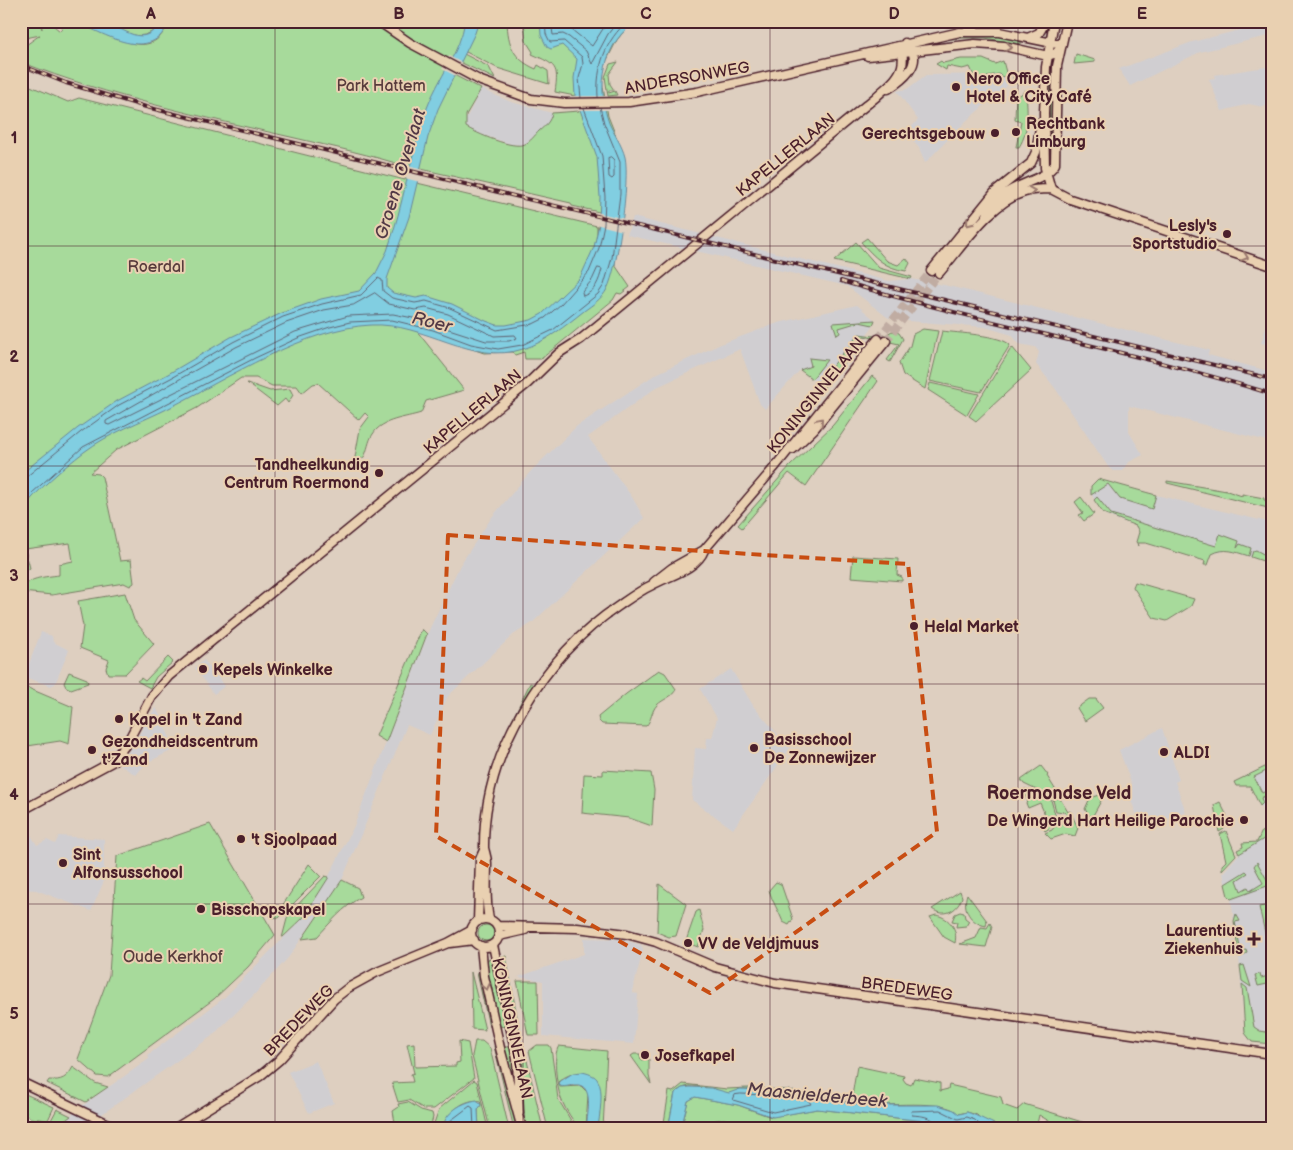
<svg xmlns="http://www.w3.org/2000/svg" width="1293" height="1150" font-family="'Balsamiq Sans',sans-serif">
<style>
.built{fill:#d0ced1}
.green{fill:#a7da9b;stroke:#787c63;fill-rule:evenodd}
.water{fill:#81cee1;stroke:#6b8898}
.pier{fill:#decfc0}
.lines{fill:none;stroke-linecap:round;stroke-linejoin:round}
.shore{stroke:#606574;stroke-width:1}
.secondary-tunnel{stroke:#c0aca2;stroke-width:8;stroke-dasharray:8 4;stroke-linecap:butt}
.secondary-casing{stroke:#4a1f2b;stroke-width:11}
.secondary{stroke:#e9d0b1;stroke-width:8}
.rail-casing{stroke:#4a1f2b;stroke-width:4}
.rail{stroke:#e9d0b1;stroke-width:2;stroke-dasharray:5.5;stroke-linecap:butt}
.oneway{stroke:#9a786e}
.marked{fill:none;stroke:#c84d12;stroke-width:4;stroke-dasharray:10 6;stroke-linejoin:round}
.grid{fill:none;stroke:#4a1f2b;stroke-width:1;stroke-opacity:0.55}
.poi-dot{fill:#4a1f2b;stroke:#e9d0b1;stroke-width:2}
.labels{text-anchor:middle;stroke-width:4;stroke-linejoin:round;paint-order:stroke}
.street-label{font-size:16px;fill:#4a1f2b;stroke:#e9d0b1}
.poi-label{font-size:16px;font-weight:bold;fill:#4a1f2b;stroke:#e9d0b1;text-anchor:start}
.park-label{font-size:16px;fill:#583b3c;stroke:#e9d0b1}
.water-label{font-size:18px;font-style:italic;fill:#523946;stroke:#e9d0b1}
.neighbourhood-label{font-size:18px;font-weight:bold;fill:#4a1f2b;stroke:#e9d0b1}
.neatline{fill:none;stroke:#4a1f2b;stroke-width:2}
.grid-label{font-size:16px;text-anchor:middle;font-weight:bold;fill:#4a1f2b}
</style>
<rect width="100%" height="100%" fill="#decfc0"/>
<filter id="ink" filterUnits="userSpaceOnUse"><feTurbulence type="fractalNoise" baseFrequency=".02" numOctaves="2"/><feDisplacementMap in="SourceGraphic" scale="10" xChannelSelector="R" yChannelSelector="G"/><feConvolveMatrix kernelMatrix="1 2 1 2 8 2 1 2 1" color-interpolation-filters="sRGB"/></filter>
<g filter="url(#ink)">
<path class="built" d="M1272,22v13l-72,17 -70,34 -11,-17 73,-27z
M1272,66v37l-9,4 -14,-3 -27,7 -13,-32 6,-1 -1,-3z
M1004,74l3,12 -41,35 -41,42 -6,-15 -13,-15 12,-13 -21,-29 10,-2 19,-14z
M481,89l30,13 41,11 -2,9 -22,20 -7,3 -11,-1 -33,-11 -11,-6 -1,-6z
M633,217l256,64 22,-2 33,6 265,65 -1,5 64,17v70l-143,-36v26l14,23 -14,7 -6,9h-10l-4,-3 -54,-80 -19,-24 3,-12 -4,-5 -16,-3 -7,-9 -27,-8 -90,-7 -8,-3 -40,-31 -220,-51z
M857,305l18,15 -4,9 -48,59 -23,-18 -35,39 -5,-5 -20,-55 -83,38 -69,50 44,60 12,21 -112,105 -19,12 -65,61 -18,39 -23,-10 -65,155 -54,78 -36,39 -40,39 -131,93h-27l36,-29 59,-41 -1,-4 76,-57 79,-80 26,-42 25,-50 76,-198 30,-63 32,-48 39,-46 46,-45 79,-52 65,-30 57,-21z
M1272,309v36l-11,-2z
M1098,479l37,11 137,33v41l-44,-14 -16,4 -4,11 -3,-4 -66,-29 -3,-6 -26,-9 -7,-4 -13,-21 1,-6z
M41,632l11,4 1,6 16,8 -14,34 -4,2 -27,-9z
M204,660l21,26 -11,8 -19,-26z
M731,669l23,38 36,41 -57,81 -41,-29 3,-52 11,1 1,-11h5l5,-20 -17,-29z
M156,707l19,42 -29,14 -10,12 -16,-10z
M1162,728l17,52 -4,2 11,30 -44,16 -12,-30 2,-13 -13,-35z
M1272,764v62l-27,-50z
M25,826l12,19 10,-5 8,4 4,-8 45,3v42l-13,30 -55,-21 -15,-1v-61z
M1272,834v210l-20,-2 -7,-9 -6,-76 -8,-58 -3,-3 -5,-23 16,-19z
M584,938l37,1 20,6 2,5 -11,43 6,1 -4,50 -91,-8v-55l-25,-4 66,-23z
M316,1061l18,42 -25,10 -21,-41z"/>
<path class="green" d="M21,21h18l3,8 -1,-8h7l12,10 2,-3 -8,-7c6,0 14,-1 20,0 30,5 77,50 95,0h338c1,24 6,38 29,48l2,-4 10,6 1,13 -52,-16 -31,-16 -2,2 25,13 6,12 -35,-17 -6,13 27,14 -15,26v12c10,6 47,23 59,17 5,-2 10,-9 14,-13 7,-6 11,-9 13,-18l27,-2 -4,-15 -20,-4c4,-26 1,-27 -23,-38l1,-2 -7,-11 -2,-20h114l-13,9 -8,10 -12,24 -3,17 6,35 16,40 -9,109 15,22 -9,7 -4,-1 -4,7 -72,59h-16l-1,-7 -9,3 -2,-3 -29,1 -68,-23 48,60 -38,11 -5,12c-15,5 -39,6 -48,21 -5,7 -5,16 -9,23l-10,6 6,-34 9,-12 -4,-4 -6,7 -41,-37 -5,1 -11,9 -5,-7h-25l-16,-8h-15l-44,30 -81,42 -26,23 9,1 3,3 18,84 11,-1 3,23 -4,3 -6,-3 -72,12 -31,-3c4,-15 25,-15 38,-17v-11l14,-3 -3,-18 -45,6 5,19 -9,7v-493l47,20 11,-4 326,82 3,-13c-36,-12 -75,-20 -113,-29 -92,-21 -185,-41 -274,-76v-22l5,5 14,-10 -19,4zM421,169l150,34 1,3 27,6 -2,27v-13l-180,-43z
M102,21h59c-16,27 -38,10 -59,0z
M989,34l32,5v5l-36,-6h-22l-21,2 -10,5 -1,-4 20,-5z
M1076,54l19,6v2l-21,2z
M961,59h22l12,5 8,-3 4,15 -6,1 -1,-3 -12,2v2h-13l-5,-11 -8,2 -15,-3 -1,4 -10,-6 5,-3 2,2z
M618,62l-9,12 1,10 4,6h-5v3l6,-2 2,4 -9,1 -3,-19 5,-13z
M1013 78a6 6 0 1 1 12 0a6 6 0 1 1-12 0Z
M1050,73h4l-2,85 -3,-1z
M1026,90c1,18 4,40 -7,57h-3l5,-25 -6,-2 1,-25h4z
M867,238l20,23 11,4 8,-7 4,5 -4,8c-21,-3 -31,-13 -45,-29z
M856,242l23,26 33,9 -1,2 -77,-18z
M875,320l-2,5 -14,-3 -20,6 1,5 -3,2 -4,-12z
M923,329l15,2 -13,58 -22,-14 -4,-12 11,-17 3,-12z
M892,331l7,2 4,6 -13,23 -3,-2 12,-16 -35,-8 -10,14 -5,-4 10,-12 23,3z
M942,331c15,2 59,4 68,14l-29,47 -51,-11z
M1012,347l19,23 -55,51 -7,-5z
M847,348l5,5 -29,35 -5,-4z
M809,358l18,2 -15,19 -12,-9 11,-4z
M872,376l6,5 -72,105 -17,-13 -47,55 -4,-3 52,-59 43,-41z
M247,383l23,8 20,-2 3,6 -5,8 -3,-4 -8,7z
M930,383l49,11 -12,21 -39,-25z
M1098,479l58,16 -4,14 -32,-10 -12,-15 -17,11v-9z
M1167,481l60,10 15,5v-2l22,4v2l8,2v7l-105,-26z
M1081,497l13,17 -10,7 -5,-6 4,-2 -8,-11z
M1097,497l14,17 105,32 4,-12 19,7 -2,7 3,-4 11,4 -2,8c-14,-4 -24,-9 -37,-2l-4,11h-4l1,-4 -59,-18h-8l1,3 -3,-4 3,-10 -3,-6 -33,-13 -9,-13z
M1256,550l11,6 5,-5v13l-21,-7 2,-6z
M853,556l45,3 -1,16 5,2v4l-51,-4z
M1135,582l59,17 -3,7 -24,15 -13,-3 -21,-31z
M125,593l9,27 20,24 -29,30h-17l-2,-6 3,-8 -29,-12 3,-22 -5,-25z
M422,629l5,5 -41,108 -10,-6z
M168,657l5,5 -17,15 -6,11 -13,-7 4,-3 4,3z
M659,670l6,3 11,16c-3,8 -13,10 -19,16 -6,6 -5,15 -11,21l-44,-2 -3,-3 -1,-4 28,-23z
M69,672l18,7 1,4 -17,6 -5,-2 -2,-4z
M530,683l4,2 -22,38 -30,112 -4,-1 2,-3 6,-43 14,-43z
M21,685l52,22 -4,37 -9,-3 -39,6z
M1089,699h7l7,9 -18,13 -8,-13z
M1271,764l1,4 -18,9 8,16 10,-5v4l-11,6 2,5 -3,3 -10,-20h-14l-2,-4z
M1041,766l7,9 -1,1 11,18 -5,4 -29,-14 -3,-4z
M603,770l48,3 3,17 -2,36 -23,-8 -47,-5 2,-39 19,1z
M1026,789l16,5 9,6 5,18 -3,8 -8,5 -5,-11 6,-3 -6,-14 -12,5 -2,-5 2,-2 -6,-11z
M1100,795l1,6 -10,18 -6,-10 5,-11z
M1059,797l9,15 2,-1 8,17 -3,8 -9,-2 -15,5 -6,-6 7,-3 6,-8 8,-1 3,-4 -5,-5 -8,-1 -3,-11z
M1220,802l7,14 -5,2 2,11 -5,3 -5,-27z
M210,824l65,111 -27,32 -34,32 -106,78 -11,-1 -19,-17 31,-84 8,-119z
M1226,831l10,24 -14,15v-5l4,-4 -6,-27z
M1262,831l5,6 -28,17 -2,-4 6,-3 -1,-4 15,-1z
M1257,862l13,23 -39,14 -3,-3 -3,-12 21,-13 2,2 -11,7 4,11 7,-4 2,4 13,-8 -9,-17z
M309,864l12,12 -42,42 -7,-1 -2,-2 2,-5 3,4 4,-3z
M325,876l4,1 -26,41 -21,20 6,-23z
M342,880l16,8 3,9c-19,11 -30,25 -44,40l-15,2z
M776,882l5,2 12,35 -4,6 -6,-3c-4,-11 -11,-20 -14,-32z
M659,884l27,20 -10,32 -7,1 -12,-5z
M960,891l2,6c-4,14 -18,21 -30,12z
M967,894l20,27 -1,5c-16,-3 -24,-17 -19,-32z
M1270,905l2,15 -3,4 3,25 -3,1 -10,-43z
M699,910l5,20 -6,17 -8,-3 -3,-6 9,-26z
M960,912l4,1 1,5 4,3 -3,5 -10,1 1,-5 -5,-1 3,-7z
M1236,914l4,7 -5,1 6,29 5,-1 1,3 -8,4 -5,-36z
M936,915c14,3 22,14 19,28l-11,-6 -14,-20z
M990,923l2,4 -6,20 -26,-3 16,-6 5,-11 6,1z
M478 933a8 8 0 1 1 16 0a8 8 0 1 1-16 0Z
M506,956l13,72h-4l-17,-71z
M492,959l15,68 -9,-1 -12,-56 1,-10z
M1244,965l7,22 -9,-6 -2,-15z
M471,972l14,58 -13,-1z
M482,972l12,54h-5l-12,-53z
M1260,974l1,4 11,-3v8l-14,3 -3,-11z
M517,981h21l1,54h-11z
M1242,984l5,4 7,39 6,4 12,2v11l-20,-2 -7,-9z
M459,1041l9,2 6,35 -40,31h-10l-15,-9 -11,2 -6,-19 21,-1 -2,-8 3,-1 -7,-29 7,-1 1,24 41,-1v-3l4,-1z
M475,1041h7l8,7 19,81h-19l-18,-73z
M537,1045h12l2,3 7,51 18,30h-28l-19,-78z
M494,1046h5l19,83h-4z
M559,1046l48,5 -4,78h-5l2,-35 -4,-16c-14,-8 -26,-6 -38,4l2,5 21,-1 7,7 -2,36h-7c-6,-9 -13,-18 -17,-28 -5,-11 -10,-46 -3,-55z
M503,1047h9l4,40 -3,2z
M516,1048h8l19,81h-17z
M634,1054h6l1,6 8,-1v17l2,8 -20,-28z
M857,1066l47,10 -1,3 3,4 5,2 3,-7 26,5v8l8,-2 1,-4 52,12 2,8 14,5 7,-6 71,22v3h-27l-1,-3 -13,-2 -15,-9 -2,9 13,5h-44l-24,-9 -5,-5 -10,-3 -9,2c-10,-16 -77,-7 -98,-9 -41,-4 -90,-24 -130,-12 -12,3 -38,-17 -55,0l-7,36h-5l6,-38 4,1 10,-8 44,5 20,-1 41,2 57,12 7,-6z
M73,1067l22,16 13,4 -22,15 -39,-19 2,-3c13,1 18,-2 24,-13z
M474,1080l3,2 11,47h-9l-1,-19 3,-5 -1,-4c-14,-4 -36,13 -37,28h-11l7,-20z
M21,1092l33,15 -6,13 -18,-2 -7,-11 -2,1z
M695,1097l43,8 33,12 46,-8 107,12 13,8h-52l-52,-6 -62,2 -48,-6 -12,2 -11,8h-19l7,-28z
M408,1102l13,8 11,3 1,4 -3,12h-34l-3,-18 6,-4 -1,-3z
M57,1109l14,7 -17,13h-13l9,-7z
M723,1121l46,7 19,-1v2h-85l9,-5z
M828,1124l37,5 -75,-2z"/>
<path class="water" d="M74,21c9,0 20,-2 28,1 23,5 41,29 59,-1h8c-16,45 -66,12 -95,0z
M465,21h14l-4,12 -37,76 -10,28 -19,80 -22,62v9l6,5 23,5 10,-2 26,8 34,17 11,4h9l25,-5 11,-6 38,-36 14,-31 5,-23 1,-27 -3,-40 -22,-61 -1,-18 3,-19 -15,-14 -11,4 -4,-2 -6,-12 -1,-14h98c-35,19 -42,67 -29,102 5,11 13,22 16,34 5,22 -7,112 -18,132 -5,10 -15,16 -23,22 -19,15 -38,31 -61,38 -50,17 -99,-27 -152,-24 -66,3 -143,53 -202,83 -28,14 -60,25 -85,44 -22,17 -46,37 -63,59v-37l57,-46 39,-27 51,-27 63,-37 51,-24 39,-14 38,-8 17,-18 11,-22c17,-47 23,-97 40,-143 11,-30 33,-55 38,-87z
M582,1072c5,1 12,3 15,7 8,11 2,37 1,50h-12c1,-12 8,-41 -7,-44 -7,-1 -13,3 -19,1l-1,-4 14,-9z
M690,1087l21,1 18,5 11,-4 48,2 72,14h78l16,5 5,4c2,0 5,-1 7,-2 4,0 31,14 40,17h-69l-13,-8 -107,-12 -44,8 -35,-12 -43,-8 -7,4 -7,28h-13l7,-36 7,-5z
M477,1100l4,5 -3,5 1,19h-36c1,-17 20,-27 34,-29z"/>
<path class="pier" d="M449,56l13,7 -6,13 -14,-7z
M573,96h33l3,14h-32z
M408,166l15,4 -3,12 -16,-4z
M596,212l29,7 -2,12 -28,-7z"/>
<g class="lines">
<path class="shore" d="M545,21l1,13 4,8 14,-1 18,16 1,7 -4,14 2,20
M551,21l2,14 10,-1 6,3 17,14 6,13 16,-30 10,-13
M559,21l1,5 12,4 20,16 16,-25
M598,97c-2,-29 7,-57 30,-76
M611,157l3,3v17l-2,2 -3,-2 -1,-19z
M598,268l4,1c-3,12 -7,23 -19,27l-1,-4 10,-12z
M375,293l14,11 26,6 11,-2 22,6 46,22 21,-1 2,3 -8,3h-23l-68,-22 -25,-5 -45,2 -53,16 -186,93 -3,-1v-3l130,-74 50,-24 38,-13 29,-5z
M21,478l5,-1 55,-45 38,-27 52,-27 62,-36 50,-25 39,-13 39,-9 17,-17 4,2 1,11 9,7 23,5 11,-2 24,7 47,22 36,-6 12,-6 16,-14 28,-32 10,-24 5,-24 1,-27 -3,-41 -18,-48
M21,503l62,-56 172,-89 43,-20 32,-11 20,-5 42,-2 41,10 38,14 27,5 24,-4 31,-15 45,-36 6,-9 8,-27 8,-64v-32l-16,-39 -4,-16
M741,1094l47,2 21,5 2,3 -38,8 -40,-12 2,-5z
M448,1129l2,-8 20,-15 3,2 1,21
M939,1129l-1,-5c-9,-8 -15,-8 -26,-9l-1,-4 29,-1 18,9 9,-2 8,3 5,5 11,4"/>
<path class="secondary-tunnel" d="M878,339l53,-68
M886,341l53,-68"/>
<defs>
<path id="secondary" d="M378,21l32,22 71,38 50,18 33,4 65,-1 68,-10 263,-60h39l63,13
M1054,21l-8,46 -2,46 1,55 6,21 19,10 202,67
M1030,37l9,-4 7,-12
M868,56l107,-12 29,2 44,10 8,-3 5,-6
M888,89c13,-8 36,-25 21,-42
M986,217c15,-36 55,-31 69,-53l2,-98 10,-45
M931,271l64,-79 36,-29 5,-11 5,-30
M939,273c23,-26 51,-71 86,-81 8,-3 18,-3 26,-3
M793,449l21,-20 72,-88
M654,582l18,-14 32,-18
M21,811l91,-49 15,-19 25,-47 17,-20 358,-292 32,-31 22,-14 295,-242c9,-9 23,-18 26,-31 2,-9 -1,-14 3,-23
M489,919c-4,-18 -2,-38 -2,-56 0,-6 -2,-10 -3,-15 -1,-95 59,-192 136,-243 10,-7 21,-15 32,-20 16,-9 45,-16 52,-35l70,-82 104,-129
M471 933a14 14 0 1 1 28 0a14 14 0 1 1-28 0Z
M478,921l2,-62 4,-9
M497,926l80,2 50,6 29,8 59,25 60,16 497,71
M499,936l26,-6
M450,943l24,-3
M493,945l24,114 2,54
M481,946l3,30 16,72 22,81
M21,1082l98,47
M174,1129l86,-53 19,-16 55,-61 14,-11 29,-16 71,-29 24,-13"/>
</defs>
<use href="#secondary" class="secondary-casing"/>
<use href="#secondary" class="secondary"/>
<defs>
<path id="rail" d="M21,65l45,18 80,24 1126,272
M841,281c142,43 289,69 431,113"/>
</defs>
<use href="#rail" class="rail-casing"/>
<use href="#rail" class="rail"/>
</g>
<defs><path id="oneway-chevron" d="M-2-3.5L2.5 0L-2 3.5" fill="none" stroke-width="1.6" stroke-linecap="round" stroke-linejoin="round" transform="scale(1.25)"/></defs>
<g class="oneway">
<use href="#oneway-chevron" transform="translate(1009 47) rotate(11)"/>
<use href="#oneway-chevron" transform="translate(1032 191) rotate(-9)"/>
<use href="#oneway-chevron" transform="translate(969 223) rotate(129)"/>
<use href="#oneway-chevron" transform="translate(1245 257) rotate(19)"/>
<use href="#oneway-chevron" transform="translate(820 421) rotate(-50)"/>
<use href="#oneway-chevron" transform="translate(486 987) rotate(77)"/>
</g>
</g>
<path class="marked" d="M448,535l460,29 29,268 -227,161 -274,-157z"/>
<path class="grid" d="M275,21v1108M523,21v1108M770,21v1108M1018,21v1108M21,246h1251M21,466h1251M21,684h1251M21,904h1251"/>
<g class="poi-dot">
<circle cx="956" cy="87" r="5"/>
<circle cx="1016" cy="132" r="5"/>
<circle cx="995" cy="133" r="5"/>
<circle cx="1227" cy="234" r="5"/>
<circle cx="379" cy="473" r="5"/>
<circle cx="914" cy="626" r="5"/>
<circle cx="203" cy="669" r="5"/>
<circle cx="119" cy="719" r="5"/>
<circle cx="754" cy="748" r="5"/>
<circle cx="92" cy="750" r="5"/>
<circle cx="1164" cy="752" r="5"/>
<circle cx="1244" cy="820" r="5"/>
<circle cx="241" cy="839" r="5"/>
<circle cx="63" cy="863" r="5"/>
<circle cx="201" cy="909" r="5"/>
<path d="M1251.5 931.5h5v5h5v5h-5v5h-5v-5h-5v-5h5z"/>
<circle cx="688" cy="943" r="5"/>
<circle cx="645" cy="1055" r="5"/>
</g>
<g class="labels">
<g class="street-label">
<text transform="translate(687 77) rotate(-10)" y="6">ANDERSONWEG</text>
<text transform="translate(785 154) rotate(-39)" y="6">KAPELLERLAAN</text>
<text transform="translate(815 395) rotate(-51)" y="6">KONINGINNELAAN</text>
<text transform="translate(472 411) rotate(-40)" y="6">KAPELLERLAAN</text>
<text transform="translate(907 988) rotate(8)" y="6">BREDEWEG</text>
<text transform="translate(298 1020) rotate(-46)" y="6">BREDEWEG</text>
<text transform="translate(513 1028) rotate(78)" y="6">KONINGINNELAAN</text>
</g>
<g class="poi-label">
<text x="966" y="84">Nero Office<tspan x="966" dy="18">Hotel &amp; City Café</tspan></text>
<text x="1026" y="129">Rechtbank<tspan x="1026" dy="18">Limburg</tspan></text>
<text x="985" y="139" text-anchor="end">Gerechtsgebouw</text>
<text x="1217" y="231" text-anchor="end">Lesly's<tspan x="1217" dy="18">Sportstudio</tspan></text>
<text x="369" y="470" text-anchor="end">Tandheelkundig<tspan x="369" dy="18">Centrum Roermond</tspan></text>
<text x="924" y="632">Helal Market</text>
<text x="213" y="675">Kepels Winkelke</text>
<text x="129" y="725">Kapel in 't Zand</text>
<text x="764" y="745">Basisschool<tspan x="764" dy="18">De Zonnewijzer</tspan></text>
<text x="102" y="747">Gezondheidscentrum<tspan x="102" dy="18">t'Zand</tspan></text>
<text x="1174" y="758">ALDI</text>
<text x="1234" y="826" text-anchor="end">De Wingerd Hart Heilige Parochie</text>
<text x="251" y="845">'t Sjoolpaad</text>
<text x="73" y="860">Sint<tspan x="73" dy="18">Alfonsusschool</tspan></text>
<text x="211" y="915">Bisschopskapel</text>
<text x="1243" y="936" text-anchor="end">Laurentius<tspan x="1243" dy="18">Ziekenhuis</tspan></text>
<text x="698" y="949">VV de Veldjmuus</text>
<text x="655" y="1061">Josefkapel</text>
</g>
<g class="park-label">
<text x="381" y="91">Park Hattem</text>
<text x="156" y="272">Roerdal</text>
<text x="173" y="962">Oude Kerkhof</text>
</g>
<g class="water-label">
<text transform="translate(400 174) rotate(-73)" y="6">Groene Overlaat</text>
<text transform="translate(432 322) rotate(14)" y="6">Roer</text>
<text transform="translate(817 1095) rotate(5)" y="6">Maasnielderbeek</text>
</g>
<g class="neighbourhood-label">
<text x="1059" y="799">Roermondse Veld</text>
</g>
</g>
<rect width="1293" height="1150" fill="none" stroke="#e9d0b1" stroke-width="55"/>
<rect x="28" y="28" width="1238" height="1094" class="neatline"/>
<g class="grid-label">
<text x="151" y="19">A</text>
<text x="399" y="19">B</text>
<text x="646" y="19">C</text>
<text x="894" y="19">D</text>
<text x="1142" y="19">E</text>
<text x="14" y="143">1</text>
<text x="14" y="362">2</text>
<text x="14" y="581">3</text>
<text x="14" y="800">4</text>
<text x="14" y="1019">5</text>
</g>
</svg>
